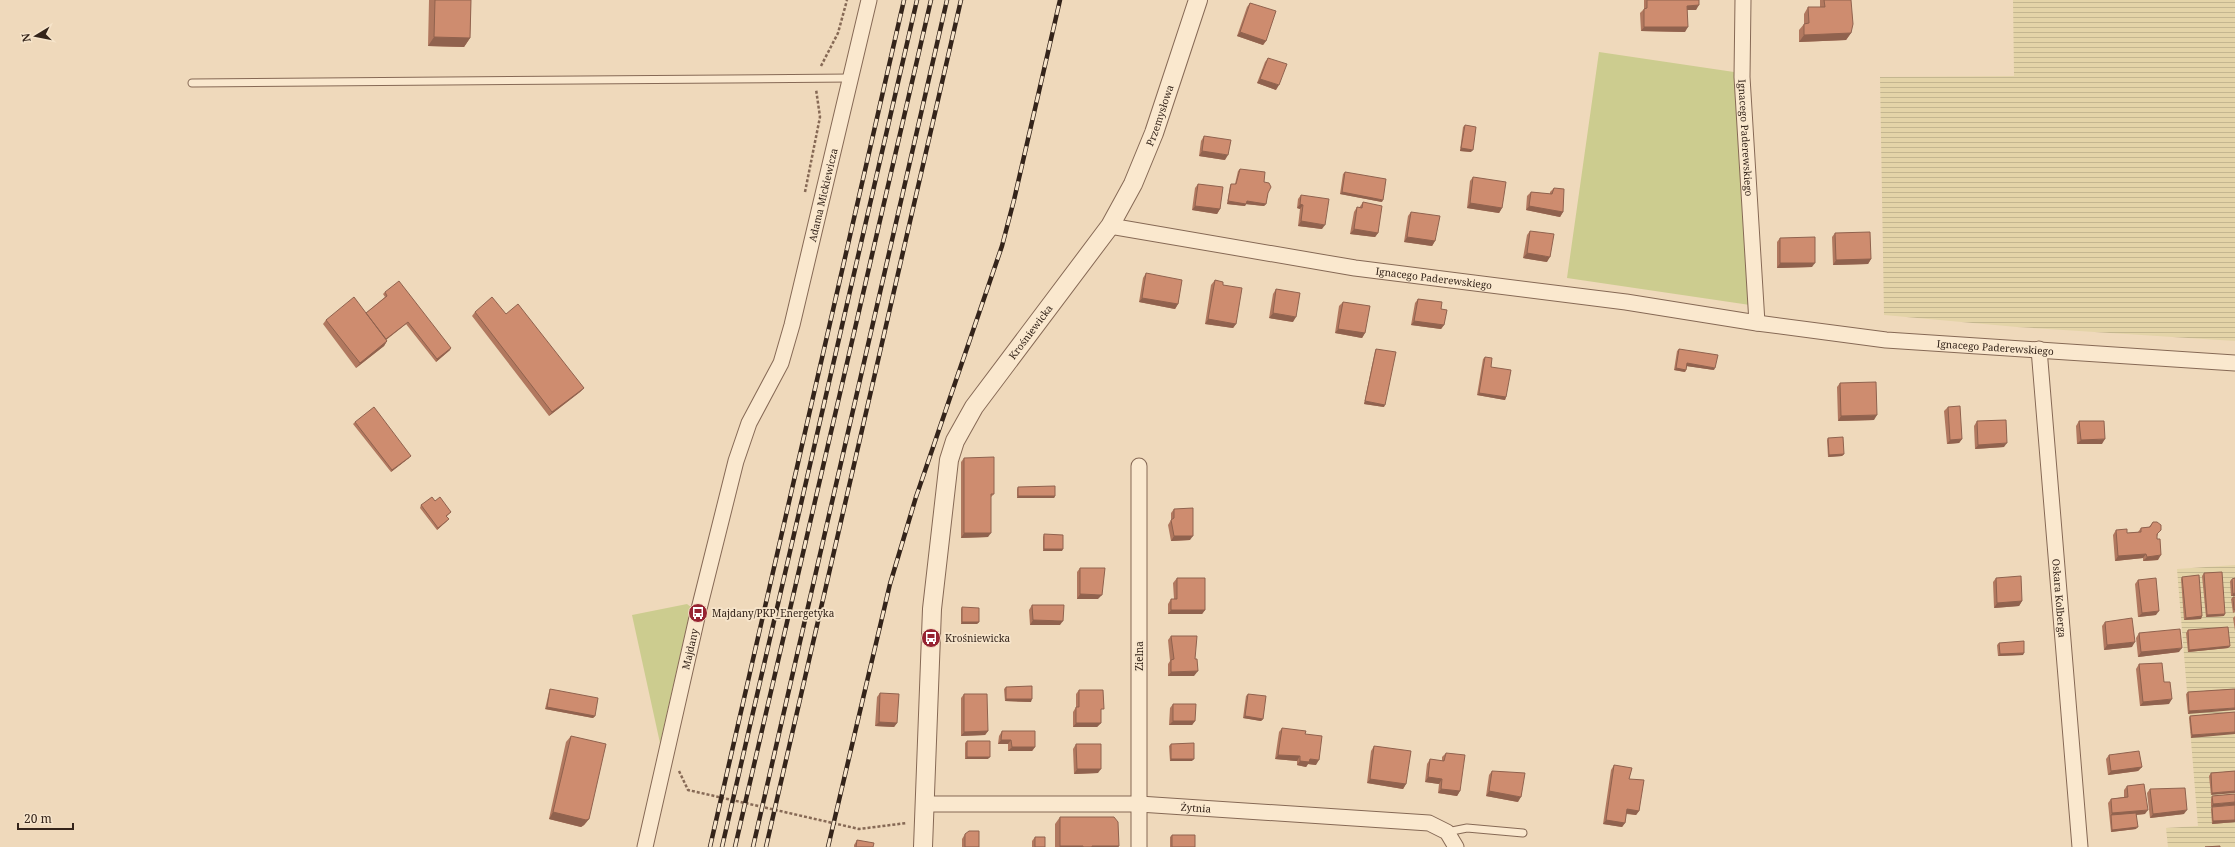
<svg xmlns="http://www.w3.org/2000/svg" width="2235" height="847" font-family="'Noto Serif',serif">
<style>
.farmland{fill:url(#farmland-rules)}
.grass{fill:#cccc8f}
.lines{fill:none;stroke-linecap:round;stroke-linejoin:round}
.service-casing{stroke:#866955;stroke-width:9}
.minor-casing{stroke:#866955;stroke-width:17}
.tertiary-casing{stroke:#866955;stroke-width:20}
.path{stroke:#866955;stroke-width:2.5;stroke-dasharray:3 2;stroke-linecap:butt}
.service{stroke:#fae8ce;stroke-width:7}
.minor{stroke:#fae8ce;stroke-width:15}
.tertiary{stroke:#fae8ce;stroke-width:18}
.rail-casing{stroke:#34241a;stroke-width:4.5}
.rail{stroke:#f6e4ca;stroke-width:3;stroke-dasharray:9;stroke-linecap:butt}
.wall{fill:#b1785f}
.shaded-wall{fill:#90624e}
.building{fill:#ce8c6f;stroke:#90624e}
.labels{text-anchor:middle;stroke-width:3.5;stroke-linejoin:round;paint-order:stroke}
.street-label{font-size:10px;fill:#34241a;stroke:#f6e4ca}
.poi-label{font-size:10px;fill:#34241a;stroke:#f6e4ca;text-anchor:start}
</style>
<defs>
<pattern id="farmland-rules" width="6" height="5" patternUnits="userSpaceOnUse"><rect width="6" height="5" fill="#e4d4a8"/><path d="M0 2.5h6" fill="none" stroke="#c4b690"/></pattern>
</defs>
<rect width="100%" height="100%" fill="#efd9bb"/>
<path class="farmland" d="M2013,0h222v341l-218,-14 -133,-12 -4,-238 134,-1z
M2235,565v282h-67l-2,-19 32,-2 -21,-257z"/>
<path class="grass" d="M1599,52l135,20 16,233 -183,-27z
M687,604l4,3 -31,136 -28,-128z"/>
<g class="lines">
<defs>
<path id="service" d="M192,83l659,-5
M1447,832l20,-4 56,5"/>
<g id="minor">
<path id="s1" d="M1743,0l-1,77 15,246"/>
<path id="s2" d="M1110,226l245,42 271,34 131,21 129,17 349,23"/>
<path id="s3" d="M2039,349l41,498"/>
<path id="s4" d="M924,804h215l290,19 18,9 9,15"/>
<path id="s5" d="M645,847l53,-234 38,-152 13,-38 32,-60 11,-38 77,-325"/>
<path d="M1139,847v-381"/>
</g>
<g id="tertiary">
<path id="s6" d="M923,847l9,-238 17,-149 6,-19 19,-34 136,-181 23,-42 21,-51 44,-133"/>
</g>
</defs>
<use href="#service" class="service-casing"/>
<use href="#minor" class="minor-casing"/>
<use href="#tertiary" class="tertiary-casing"/>
<path class="path" d="M821,66l17,-33 9,-33
M805,192l15,-75 -4,-28
M679,771l9,19 171,39 48,-6"/>
<use href="#service" class="service"/>
<use href="#minor" class="minor"/>
<use href="#tertiary" class="tertiary"/>
<defs>
<path id="rail" d="M710,847l194,-847
M722,847l195,-847
M735,847l196,-847
M753,847l194,-847
M766,847l195,-847
M828,847l62,-263 26,-87 86,-251 12,-46 46,-200"/>
</defs>
<use href="#rail" class="rail-casing"/>
<use href="#rail" class="rail"/>
</g>
<path class="wall" d="M429,0h42l-1,38 -6,9 -36,-1z
M1644,0h55l-3,10h-9l-2,22 -44,-1 -1,-18 4,-4z
M1820,0h31v33l-5,7 -47,2v-12l5,-6v-10l4,-7h12z
M1250,3l16,38 -3,4 -26,-9 10,-29z
M1268,58l8,32 -19,-7 8,-21z
M1465,125l6,27 -11,-1 3,-24z
M1204,136l21,24 -26,-4 2,-15z
M1240,169l24,13 4,11 -2,11 -2,2 -18,-2 -1,2 -18,-2 3,-18 1,-2h4l3,-13z
M1345,172l37,30 -42,-8 3,-20z
M1473,177l29,31 -3,5 -32,-5 3,-27z
M1198,184l22,25 -3,5 -25,-4 3,-22z
M1554,188l9,24 -3,5 -34,-7 1,-14 4,-4 19,2v-2z
M1301,195l21,34 -24,-3 2,-17 -3,-1 1,-9z
M1363,202l15,31 -3,4 -25,-3 4,-22 3,-5 2,1z
M1411,212l24,29 -3,5 -28,-4 4,-26z
M1530,231l17,31 -24,-4 4,-23z
M1835,233l36,26 -3,5 -35,1 -1,-28z
M1780,238l32,29 -35,1v-26z
M1146,273l32,31 -3,5 -36,-7 4,-24z
M1215,280l8,5 13,39 -3,4 -28,-4 6,-39z
M1276,289l17,33 -24,-4 4,-24z
M385,292l65,58 -14,12 -30,-38 -20,16 1,1 -3,5 -28,22 -33,-44 3,-4 40,-7 19,-16 -2,-3z
M1418,299l23,10 3,16 -3,4 -30,-4 4,-22z
M1343,302l22,31 -3,5 -27,-5 4,-27z
M475,312l31,2 78,74 -4,4 -31,24 -77,-100z
M1376,349l8,58 -20,-3 11,-53z
M1679,349l35,21 -27,-4 -2,6 -11,-2 3,-19z
M1485,357l21,40 -1,3 -28,-5 6,-36z
M1840,383l34,37 -36,1 -1,-34z
M1948,407l14,32 -3,4 -12,1 -3,-33z
M1977,421l27,26 -29,2 -1,-23z
M2079,421l23,23h-25l-1,-18z
M355,422l54,36 -18,14 -38,-48z
M1828,438l16,16 -2,2 -14,1 -1,-17z
M964,458l30,36 -3,3 -3,40 -27,1v-76z
M1018,487l37,9 -1,2h-37v-9z
M435,501l16,11 -4,4v5l-10,9 -17,-22 1,-3z
M1174,509l16,31 -19,1 -3,-16 3,-5v-7z
M2153,522l5,13 -1,1 1,24 -15,1v-3l-28,3 -2,-26 3,-5 11,3 11,-1 3,-4 8,-1z
M1044,534l18,17h-19v-14z
M1080,568l18,31h-21v-27z
M2204,573l20,43 -18,1 -4,-41z
M2182,577l20,39 -1,3 -17,1 -3,-41z
M1177,578l28,32 -3,4h-34v-10l3,-5h3l-1,-16z
M1996,578l26,23 -3,5 -25,2 -1,-26z
M2235,578v18h-4l-1,-15 2,-2z
M2138,580l18,35 -18,2 -3,-33z
M2233,597l2,15 -2,1 -2,-14z
M1032,605l28,20h-30l-1,-15z
M962,607l17,15 -2,2h-16v-15z
M2235,616v15l-2,-13z
M2105,622l27,25 -28,3 -2,-24z
M2188,630l42,16 -2,2 -40,4 -2,-19z
M2139,633l40,19 -41,5 -2,-19z
M1171,636l24,23 -1,17h-26v-12l2,-3 -2,-21z
M1999,643l24,12 -25,1 -1,-11z
M2139,664l25,18 5,22 -29,2 -4,-37z
M1006,687l25,15 -26,-1 -1,-12z
M550,689l45,27 -2,2 -48,-9 4,-17z
M2235,689l-47,25 -2,-20 2,-2z
M1079,690l22,23v10l-4,4h-24v-15l3,-5v-13z
M880,693l17,30 -3,4 -19,-1 2,-29z
M964,694l24,37 -3,4 -24,1v-38z
M1248,694l15,25 -2,2 -18,-3 3,-22z
M1173,704l22,17 -3,4h-23l1,-17z
M2235,712l-44,26 -2,-20 1,-2z
M1282,728l23,6 11,31 -8,-1 -2,3 -9,-2v-4l-22,-2 4,-27z
M1002,731l33,16 -3,4h-24v-7h-10l1,-8z
M571,736l18,83 -5,6 -3,2 -32,-8 17,-77z
M967,741l21,18h-23v-16z
M1076,744l22,29 -24,1 -1,-25z
M1171,744l21,17h-22l-1,-15z
M1374,746l32,38 -3,5 -36,-6 4,-32z
M1446,753l14,38 -3,5 -19,-3 1,-9 -14,-2 2,-18 3,-5 12,2v-4z
M2109,755l33,12 -4,4 -30,4 -2,-16z
M1614,765l15,14 10,32 -3,4 -10,-1 -1,9 -3,4 -19,-3 8,-54z
M1492,771l26,31 -32,-6 3,-21z
M2235,771l-24,24 -2,-19 2,-3z
M2127,786l18,28 -9,1v14l-25,3 -3,-29 3,-4 13,-2v-7z
M2150,789l34,25 -34,4 -3,-25z
M2235,794l-24,13v-8l1,-3z
M2235,805v17l-23,2 -1,-15 1,-2z
M1060,817l59,29 -1,1h-63v-23z
M965,834l14,13h-17v-8z
M1172,835l23,12h-25v-10z
M1035,837l10,10h-13v-6z
M857,840l16,7h-19v-2z"/>
<path class="shaded-wall" d="M1699,5l-3,5h-13l4,-4z
M1644,27h44l-3,5 -44,-1z
M1240,32l26,9 -3,4 -26,-9z
M1851,33l-5,7 -47,2 5,-7z
M434,37l36,1 -6,9 -36,-1z
M1260,79l19,6 -3,5 -19,-7z
M1461,148l12,2 -2,2 -11,-1z
M1202,151l26,4 -3,5 -26,-4z
M1342,192l41,8 -1,2 -42,-8z
M1228,201l18,3 -1,2 -18,-2z
M1247,201l19,3 -2,2 -19,-2z
M1470,203l32,5 -3,5 -32,-5z
M1300,204l3,1 -3,4 -3,-1z
M1195,206l25,3 -3,5 -25,-4z
M1529,206l34,6 -3,5 -34,-7z
M1301,221l24,4 -3,4 -24,-3z
M1354,229l24,4 -3,4 -25,-3z
M1407,237l28,4 -3,5 -28,-4z
M1527,253l23,4 -3,5 -24,-4z
M1871,259l-3,5 -35,1 3,-5z
M1780,263h35l-3,4 -35,1z
M1142,298l36,6 -3,5 -36,-7z
M1273,313l23,4 -3,5 -24,-4z
M1208,319l28,5 -3,4 -28,-4z
M1414,321l30,4 -3,4 -30,-4z
M408,322l-2,2 -24,19 2,-2z
M1338,329l27,4 -3,5 -27,-5z
M387,341l-3,5 -28,22 4,-5z
M451,348l-1,2 -14,12 1,-3z
M1687,363l28,5 -1,2 -28,-4z
M1676,368l10,2 -1,2 -11,-2z
M584,388l-4,4 -31,24 3,-4z
M1479,393l27,4 -1,3 -28,-5z
M1365,401l20,4 -1,2 -20,-3z
M1877,415l-3,5 -36,1 3,-5z
M1962,439l-3,4 -12,1 3,-4z
M2105,439l-3,5h-25l4,-4z
M2007,443l-3,4 -29,2 3,-4z
M1844,454l-2,2 -14,1 1,-2z
M411,456l-2,2 -18,14 1,-2z
M1018,496h37l-1,2h-37z
M449,519l-2,2 -10,9 1,-2z
M964,533h27l-3,4 -27,1z
M1174,536h19l-3,4 -19,1z
M1044,549h19l-1,2h-19z
M2146,554l-3,4 -28,3 3,-5z
M2161,555l-3,5 -15,1 4,-4z
M2235,593v3h-4l2,-2z
M1080,594l22,1 -4,4h-21z
M2022,601l-3,5 -25,2 3,-5z
M1171,610h34l-3,4h-34z
M2159,611l-3,4 -18,2 4,-4z
M2225,614l-1,2 -18,1 1,-2z
M2202,616l-1,3 -17,1 2,-2z
M1033,620l30,1 -3,4h-30z
M962,622h17l-2,2h-16z
M2135,642l-3,5 -28,3 3,-5z
M2230,646l-2,2 -40,4 1,-2z
M2182,648l-3,4 -41,5 3,-5z
M2024,653l-1,2 -25,1 2,-2z
M1198,671l-4,5h-26l3,-4z
M1006,699h26l-1,3 -26,-1z
M2172,699l-3,5 -29,2 3,-4z
M547,707l48,9 -2,2 -48,-9z
M2235,708v2l-47,4 1,-3z
M1245,716l18,3 -2,2 -18,-3z
M1173,721h22l-3,4h-23z
M879,722l18,1 -3,4 -19,-1z
M1076,723h25l-4,4h-24z
M988,731l-3,4 -24,1 3,-4z
M2235,732v2l-44,4 1,-3z
M1001,740h10l-3,4h-10z
M1012,747h23l-3,4h-24z
M1278,755l22,1 -3,5 -22,-2z
M967,757h23l-2,2h-23z
M1171,759h23l-2,2h-22z
M1310,759l9,1 -3,5 -8,-1 -2,3 -9,-2 3,-4z
M2142,767l-4,4 -30,4 3,-4z
M1077,769h24l-3,4 -24,1z
M1428,777l14,2 -3,5 -14,-2z
M1370,779l36,5 -3,5 -36,-6z
M1441,789l19,2 -3,5 -19,-3z
M1489,791l32,6 -3,5 -32,-6z
M2235,791v2l-24,2 1,-2z
M2235,802v3l-24,2 2,-3z
M1627,809l12,2 -3,4 -12,-2z
M2148,810l-3,4 -34,3v-2l1,-2z
M2187,810l-3,4 -34,4 3,-4z
M553,812l36,7 -5,6 -3,2 -32,-8z
M1606,820l19,3 -3,4 -19,-3z
M2235,820v2l-23,2 1,-3z
M2138,827l-2,2 -25,3 1,-2z
M1060,846h23l-1,1h-23z
M1092,846h27l-1,1h-27z"/>
<path class="building" d="M435,0h36l-1,38 -36,-1z
M1647,0h52v5l-12,1 1,21h-44v-18l3,-1z
M1824,0h27l2,24 -2,9 -47,2v-11l5,-1 -1,-16h17z
M1250,3l26,8 -10,30 -26,-9z
M1268,58l19,6 -8,21 -19,-6z
M1465,125l11,2 -3,23 -12,-2z
M1204,136l27,4 -3,15 -26,-4z
M1240,169l25,3 -1,10 5,1 2,4 -3,6 -2,11 -19,-3 -1,3 -18,-3 3,-17h5z
M1345,172l41,7 -3,21 -41,-8z
M1473,177l33,5 -4,26 -32,-5z
M1198,184l25,3 -3,22 -25,-3z
M1554,188l10,1 -1,23 -34,-6 2,-14 21,2z
M1301,195l28,4 -4,26 -24,-4 2,-16 -3,-1z
M1363,202l19,4 -4,27 -24,-4 3,-22 5,1z
M1411,212l29,4 -5,25 -28,-4z
M1530,231l24,3 -4,23 -23,-4z
M1870,232l1,27 -35,1 -1,-27z
M1815,237v26h-35v-25z
M1146,273l36,7 -4,24 -36,-6z
M1215,280l8,2v3l19,3 -6,36 -28,-5z
M399,281l52,67 -14,11 -29,-37 -22,17 -20,-26 21,-17 -2,-4z
M1276,289l24,4 -4,24 -23,-4z
M354,297l33,44 -27,22 -34,-43z
M492,297l14,17 12,-10 66,84 -32,24 -77,-100z
M1418,299l24,3 -1,7 6,1 -3,15 -30,-4z
M1343,302l27,4 -5,27 -27,-4z
M1376,349l20,3 -11,53 -20,-4z
M1679,349l39,6 -3,13 -28,-5 -1,7 -10,-2z
M1485,357l7,1 -1,9 20,3 -5,27 -27,-4z
M1876,382l1,33 -36,1 -1,-33z
M1960,406l2,33 -12,1 -2,-33z
M374,407l37,49 -19,14 -37,-48z
M2006,420l1,23 -29,2 -1,-24z
M2079,421h25l1,18 -24,1z
M1843,437l1,17 -15,1 -1,-17z
M994,457v37h-3v39h-27v-75z
M1055,486v10h-37v-9z
M432,497l3,4 5,-4 11,15 -5,4 3,3 -11,9 -17,-23z
M1193,508v28h-19l-3,-16 3,-2v-9z
M2153,522h4l4,3v5l-4,4v5h3l1,16 -14,2 -1,-3 -28,2 -2,-26 11,-1v4l14,-1v-4l9,-1z
M1044,534l19,1v14h-19z
M1080,568h25l-3,27 -22,-1z
M2222,572l3,42 -18,1 -3,-42z
M2199,575l3,41 -16,2 -4,-41z
M2021,576l1,25 -25,2 -1,-25z
M1177,578h28v32h-34v-11h6z
M2156,578l3,33 -17,2 -4,-33z
M2235,578v15l-2,1 -1,-15z
M2233,597h2v13h-1z
M1032,605h32l-1,16 -30,-1z
M962,607l17,1v14h-17z
M2132,618l3,24 -28,3 -2,-23z
M2228,627l2,19 -41,4 -1,-20z
M2180,629l2,19 -41,4 -2,-19z
M1171,636h26l-2,23h2l1,12 -27,1v-12l3,-1z
M2024,641v12l-24,1 -1,-11z
M2162,663l2,19h6l2,17 -29,3 -4,-38z
M1032,686v13h-26v-12z
M550,689l48,9 -3,18 -48,-9z
M2235,689v19l-46,3 -1,-19z
M1079,690h24l1,19h-3v14h-25v-16h3z
M880,693l19,1 -2,29 -18,-1z
M964,694h23l1,37 -24,1z
M1248,694l18,2 -3,23 -18,-3z
M1173,704h23l-1,17h-22z
M2235,712v20l-43,3 -2,-19z
M1282,728l24,3 -1,3 17,2 -3,24 -9,-1 -1,3 -9,-1v-5l-22,-1z
M1002,731h33v16h-23l-1,-7h-10z
M571,736l35,8 -17,75 -3,1 -33,-8z
M967,741h23v16h-23z
M1194,743v16h-23v-15z
M1076,744h25v25h-24z
M1374,746l37,5 -5,33 -36,-5z
M2139,751l3,16 -31,4 -2,-16z
M1446,753l19,2 -5,36 -19,-2 1,-10 -14,-2 2,-18 14,2z
M1614,765l18,3 -3,11 15,1 -5,31 -12,-2 -2,14 -19,-3z
M1492,771l33,2 -4,24 -32,-6z
M2235,771v20l-23,2 -1,-20z
M2144,784l4,26 -36,3 -1,-14 17,-2 -1,-11z
M2185,788l2,22 -34,4 -3,-25z
M2235,794v8l-22,2 -1,-8z
M2235,805v15l-22,1 -1,-14z
M2136,813l2,14 -26,3 -1,-15z
M1060,817h54l4,5 1,24h-27v1h-9v-1h-23z
M969,831h10v16h-14v-13z
M1172,835h23v12h-23z
M1035,837h10v10h-10z
M857,840l17,3 -1,4h-17z
M2220,846v1h-15z"/>
<defs>
<symbol id="bus-disc" viewBox="-11 -11 22 22"><circle r="9.5" fill="#962331" stroke="#f6e4ca"/><path d="M-5-6H5V4H4V6H2V4H-2V6H-4V4H-5ZM-3.5-4V0h7V-4ZM-3.5 1.2v1.5H-2V1.2ZM2 1.2v1.5H3.5V1.2Z" fill="#fff"/></symbol>
</defs>
<g fill-rule="evenodd">
<use href="#bus-disc" x="687" y="602" width="22" height="22"/>
<use href="#bus-disc" x="920" y="627" width="22" height="22"/>
</g>
<g class="labels">
<g class="street-label">
<text dy="4" stroke="none"><textPath href="#s6" startOffset="795">Przemysłowa</textPath></text>
<text dy="4" stroke="none"><textPath href="#s1" startOffset="138">Ignacego Paderewskiego</textPath></text>
<text dy="4" stroke="none"><textPath href="#s5" startOffset="678">Adama Mickiewicza</textPath></text>
<text dy="4" stroke="none"><textPath href="#s2" startOffset="328">Ignacego Paderewskiego</textPath></text>
<text dy="4" stroke="none"><textPath href="#s6" startOffset="541">Krośniewicka</textPath></text>
<text dy="4" stroke="none"><textPath href="#s2" startOffset="894">Ignacego Paderewskiego</textPath></text>
<text dy="4" stroke="none"><textPath href="#s3" startOffset="250">Oskara Kolberga</textPath></text>
<text dy="4" stroke="none"><textPath href="#s5" startOffset="203">Majdany</textPath></text>
<text transform="translate(1139 656) rotate(-90)" y="4">Zielna</text>
<text dy="4" stroke="none"><textPath href="#s4" startOffset="272">Żytnia</textPath></text>
</g>
<g class="poi-label">
<text x="712" y="617">Majdany/PKP_Energetyka</text>
<text x="945" y="642">Krośniewicka</text>
</g>
</g>
<g transform="translate(36 36) rotate(260)" stroke="#f6e4ca" stroke-width="3" paint-order="stroke">
<path d="M0-3L7 15L0 10L-7 15Z" fill="#34241a"/>
<text y="-6" font-size="11" font-weight="bold" text-anchor="middle" fill="#34241a">N</text>
</g>
<path d="M18 823v6h55v-6" fill="none" stroke="#34241a" stroke-width="2"/>
<text x="24" y="823" font-size="12" fill="#34241a" stroke="#f6e4ca" stroke-width="3" paint-order="stroke">20 m</text>
</svg>
